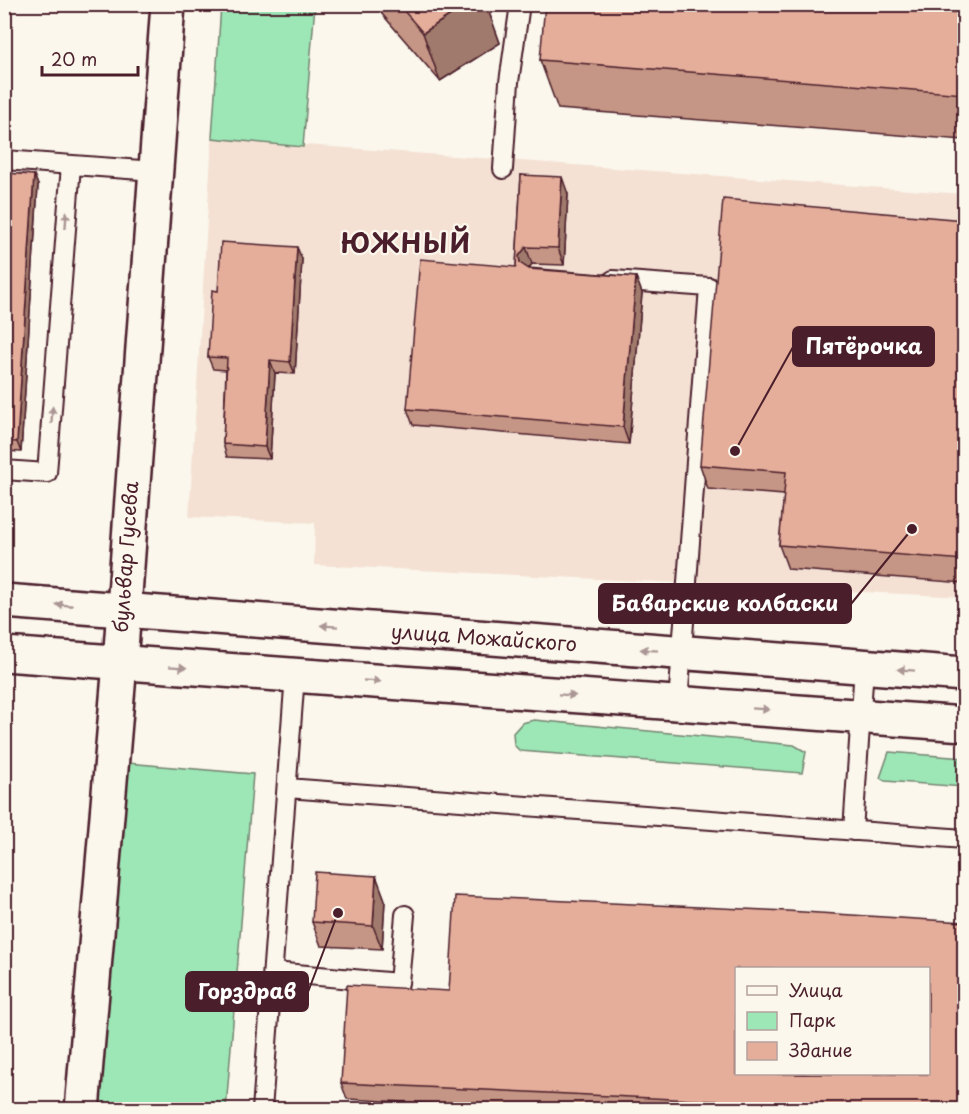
<svg xmlns="http://www.w3.org/2000/svg" width="969" height="1114" font-family="'Playpen Sans',sans-serif">
<style>
.built{fill:#f4e1d4}
.green{fill:#9de7b6;stroke:#748370;stroke-width:1.5}
.lines{fill:none;stroke-linecap:round;stroke-linejoin:round}
.service-casing{stroke:#4a1f2b;stroke-width:22}
.minor-casing{stroke:#4a1f2b;stroke-width:38}
.tertiary-casing{stroke:#4a1f2b;stroke-width:38}
.secondary-casing{stroke:#4a1f2b;stroke-width:38}
.service{stroke:#fbf7ec;stroke-width:18}
.minor{stroke:#fbf7ec;stroke-width:33}
.tertiary{stroke:#fbf7ec;stroke-width:33}
.secondary{stroke:#fbf7ec;stroke-width:33}
.wall{fill:#c59685;stroke:#4a1f2b;stroke-width:1.5}
.shaded-wall{fill:#a07a6c;stroke:#4a1f2b;stroke-width:1.5}
.building{fill:#e5ae9b;stroke:#4a1f2b;stroke-width:1.5;fill-rule:evenodd}
.oneway{fill:#ab9695}
.labels{text-anchor:middle;stroke-width:4.5;stroke-linejoin:round;paint-order:stroke}
.street-label{font-size:20px;fill:#4a1f2b;stroke:#fbf7ec}
.district-label{font-size:26px;font-weight:bold;letter-spacing:1.5px;fill:#4a1f2b;stroke:#fbf7ec}
.leader{fill:none;stroke:#4a1f2b;stroke-width:2}
.callout-dot{fill:#4a1f2b;stroke:#fbf7ec;stroke-width:2}
.callout{fill:#4a1f2b;stroke:#4a1f2b;stroke-width:2}
.callout-label{font-size:21px;text-anchor:middle;font-weight:bold;fill:#fff}
</style>
<rect width="100%" height="100%" fill="#fbf7ec"/>
<filter id="ink" filterUnits="userSpaceOnUse"><feTurbulence type="fractalNoise" baseFrequency=".0167" numOctaves="2"/><feDisplacementMap in="SourceGraphic" scale="12" xChannelSelector="R" yChannelSelector="G"/><feConvolveMatrix kernelMatrix="1 2 1 2 8 2 1 2 1" color-interpolation-filters="sRGB"/></filter>
<g filter="url(#ink)">
<path class="built" d="M212,138l752,56v403l-650,-32 1,-42 -126,-6z"/>
<path class="green" d="M221,5h94l-12,142 -91,-9z
M534,720l260,25 12,7 -4,21 -282,-22 -6,-6 -1,-12 9,-10z
M889,752l75,6v29l-79,-6 -5,-3z
M127,763l126,11 -27,335 -127,1z"/>
<g class="lines">
<defs>
<path id="service" d="M4,160l151,11
M503,169l6,-87 11,-78
M613,280l96,7 -31,416
M4,470l43,3 24,-308
M287,788l677,51
M853,831l11,-164
M273,972l126,11 6,-68
M262,1110l33,-435"/>
<path id="minor" d="M82,1110l38,-447"/>
<path id="tertiary" d="M120,663l48,-659"/>
<path id="secondary" d="M4,601l960,73
M4,654l960,70"/>
</defs>
<use href="#service" class="service-casing"/>
<use href="#minor" class="minor-casing"/>
<use href="#tertiary" class="tertiary-casing"/>
<use href="#secondary" class="secondary-casing"/>
<use href="#service" class="service"/>
<use href="#minor" class="minor"/>
<use href="#tertiary" class="tertiary"/>
<use href="#secondary" class="secondary"/>
</g>
<path class="wall" d="M378,4h108l14,39 -60,38 -58,-67z
M964,13v127l-406,-31 -18,-49z
M4,173l30,2 4,10 -17,267 -17,-1z
M521,175l47,19 -4,71 -32,-1 -4,4 108,9 6,16 -13,151 -216,-19 -6,-16 109,-142z
M964,220v363l-176,-14 -9,-24 5,-50 -76,-6 -8,-24z
M302,259l-7,115 -20,-1 -5,86 -43,-2 -4,-13 3,-74 -13,-1 -5,-12 10,-66z
M376,876l9,24 -3,49 -61,-3 -9,-24z
M449,991l515,119h-411l-206,-11 -6,-16z"/>
<path class="shaded-wall" d="M467,4h19l14,39 -60,38 -17,-48z
M34,175l4,10 -17,267 -4,-10z
M562,177l6,17 -4,71 -6,-17z
M297,247l5,12 -7,115 -5,-12z
M526,247l6,17 -7,9 -5,-10 -1,-7z
M636,277l6,16 -13,151 -6,-17z
M270,360l5,13 -5,86 -5,-12z
M376,876l9,24 -3,49 -9,-23z"/>
<path class="building" d="M398,4h69l-44,29z
M545,4h315l104,9v81l-424,-34z
M4,173l30,2 -17,267 -13,-1z
M521,175l41,2 -4,71 -32,-1 -7,9 1,7 9,6 107,8 -13,150 -216,-18 13,-150 96,8z
M723,199l241,21v340l-185,-15 7,-73 -86,-7z
M221,242l76,5 -7,115 -20,-2 -5,87 -42,-3 4,-86 -19,-1 4,-67 6,1z
M315,872l61,4 -3,50 -61,-4z
M455,896l332,15 177,11v188h-105l-85,-6 -433,-21 6,-98 102,6zM736,969h192v105h-192z"/>
<defs><path id="oneway-solid" d="M-6-.8H1V-3.2L6.5 0L1 3.2V.8H-6Z" transform="scale(1.5)"/></defs>
<g class="oneway">
<use href="#oneway-solid" transform="translate(66 220) rotate(-86)"/>
<use href="#oneway-solid" transform="translate(52 415) rotate(-86)"/>
<use href="#oneway-solid" transform="translate(64 605) rotate(-175)"/>
<use href="#oneway-solid" transform="translate(329 626) rotate(-176)"/>
<use href="#oneway-solid" transform="translate(649 650) rotate(-176)"/>
<use href="#oneway-solid" transform="translate(178 667) rotate(4)"/>
<use href="#oneway-solid" transform="translate(906 670) rotate(-176)"/>
<use href="#oneway-solid" transform="translate(372 681) rotate(4)"/>
<use href="#oneway-solid" transform="translate(567 695) rotate(4)"/>
<use href="#oneway-solid" transform="translate(761 709) rotate(4)"/>
</g>
</g>
<g class="labels">
<g class="street-label">
<text transform="translate(126 557) rotate(-86)" y="7">бульвар Гусева</text>
<text transform="translate(484 638) rotate(4)" y="7">улица Можайского</text>
</g>
<g class="district-label">
<text x="406" y="253">ЮЖНЫЙ</text>
</g>
</g>
<path class="leader" d="M735 451L793 347M912 529L851 604M338 913L308 992"/>
<g class="callout-dot">
<circle cx="735" cy="451" r="6"/>
<circle cx="912" cy="529" r="6"/>
<circle cx="338" cy="913" r="6"/>
</g>
<g class="callout">
<rect x="793" y="327" width="141" height="39" rx="6"/>
<rect x="599" y="584" width="252" height="39" rx="6"/>
<rect x="186" y="972" width="122" height="39" rx="6"/>
</g>
<g class="callout-label">
<text x="864" y="354">Пятёрочка</text>
<text x="725" y="611">Баварские колбаски</text>
<text x="247" y="999">Горздрав</text>
</g>
<rect width="969" height="1114" fill="none" stroke="#fbf7ec" stroke-width="24"/>
<rect x="12" y="12" width="945" height="1090" fill="none" stroke="#4a1f2b" stroke-width="2" filter="url(#ink)"/>
<rect x="735" y="967" width="195" height="108" fill="#fbf7ec" stroke="#b4a19f" stroke-width="1.5"/>
<rect x="747" y="986" width="30" height="9" fill="#fbf7ec" stroke="#b4a19f" stroke-width="1.5"/>
<text x="789" y="997" font-size="18" fill="#4a1f2b">Улица</text>
<rect x="747" y="1012" width="30" height="18" fill="#9de7b6" stroke="#b4a19f" stroke-width="1.5"/>
<text x="789" y="1027" font-size="18" fill="#4a1f2b">Парк</text>
<rect x="747" y="1042" width="30" height="18" fill="#e5ae9b" stroke="#b4a19f" stroke-width="1.5"/>
<text x="789" y="1057" font-size="18" fill="#4a1f2b">Здание</text>
<path d="M42 66v9h96v-9" fill="none" stroke="#4a1f2b" stroke-width="3"/>
<text x="51" y="66" font-size="18" fill="#4a1f2b" stroke="#fbf7ec" stroke-width="4.5" paint-order="stroke">20 m</text>
</svg>
